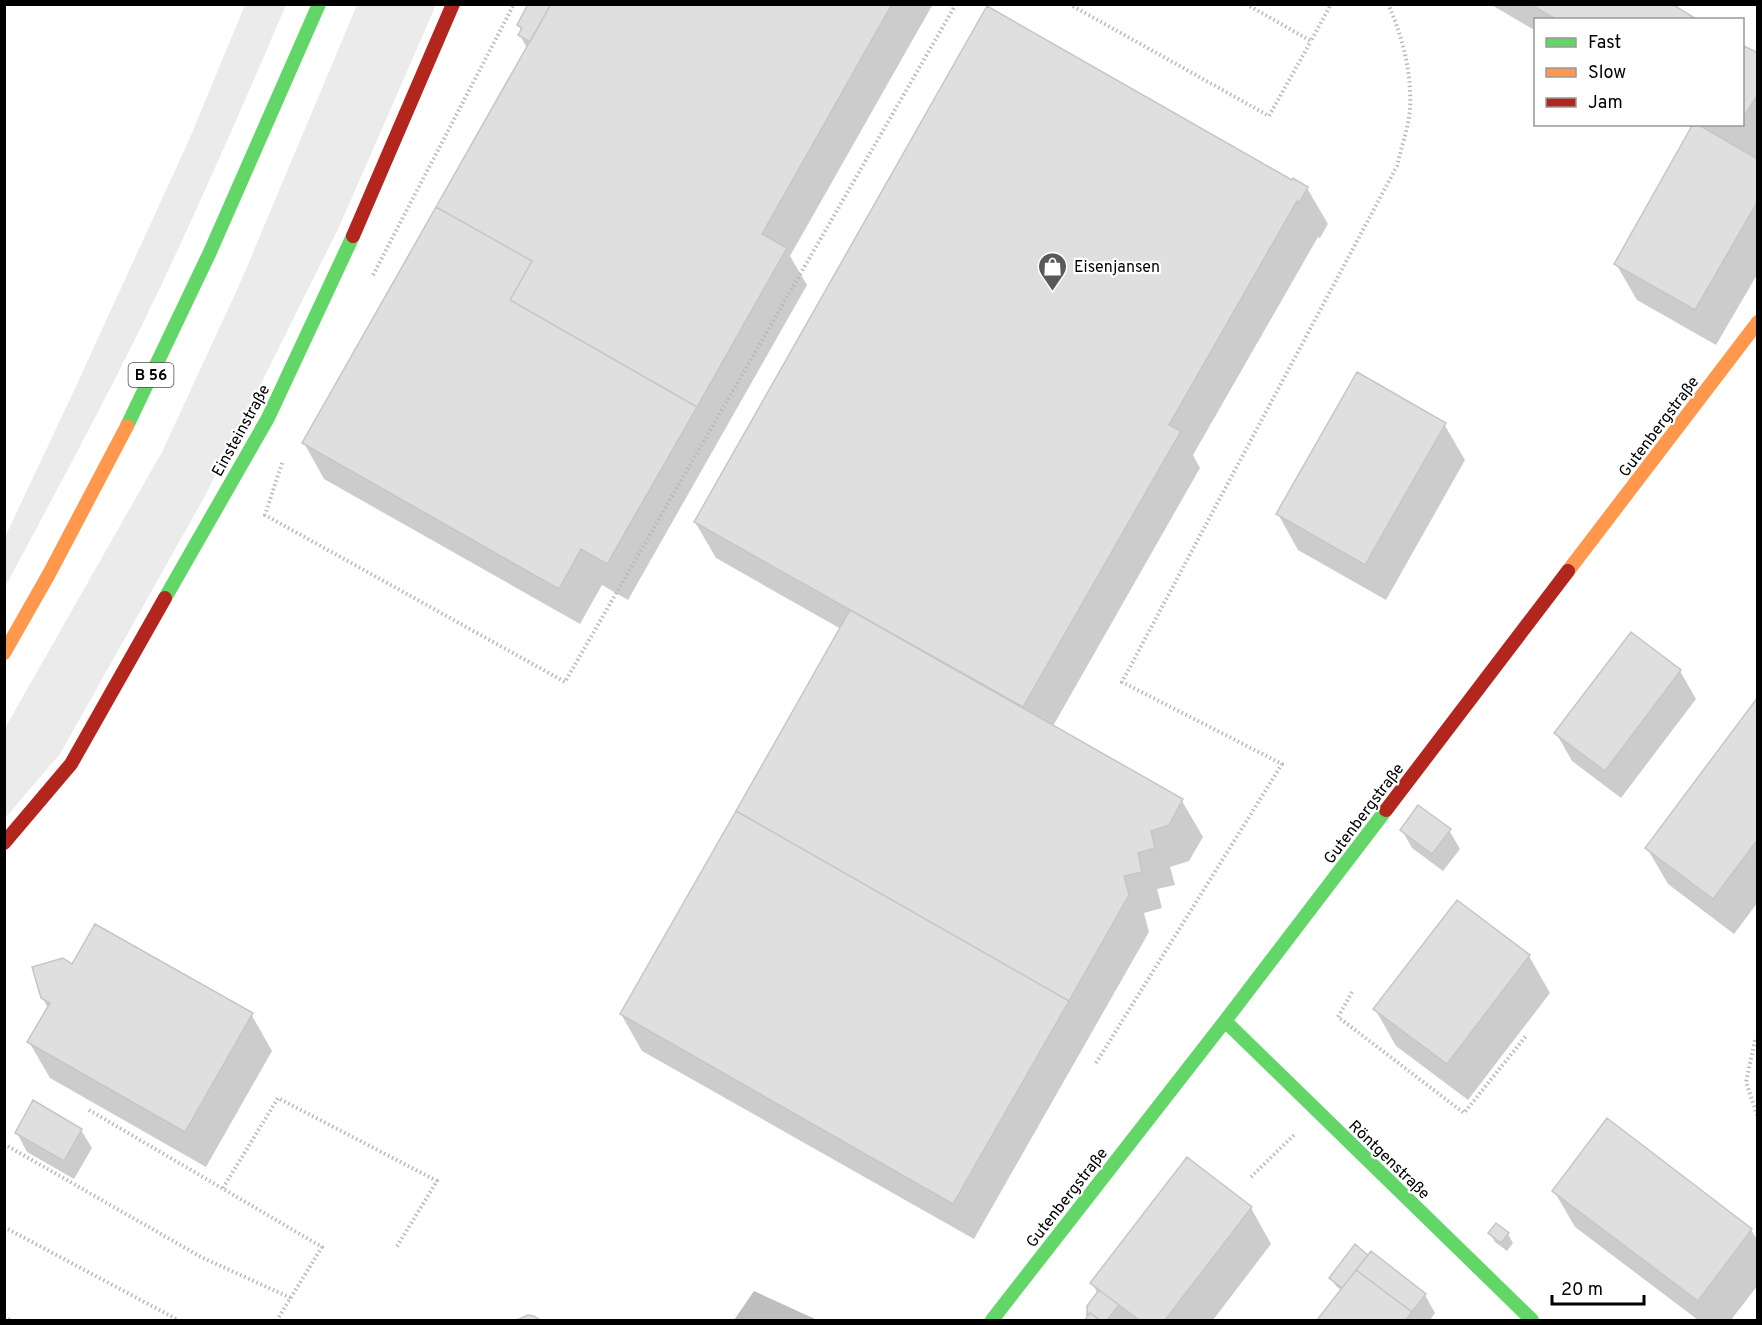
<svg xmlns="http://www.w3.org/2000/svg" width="1762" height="1325" font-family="Overpass,sans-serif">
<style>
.green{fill:#ebebeb}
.water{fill:#bebebe}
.shadow{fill:#0003}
.building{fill:#dfdfdf;stroke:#c6c6c6;stroke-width:1.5}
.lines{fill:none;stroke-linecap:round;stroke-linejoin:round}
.path{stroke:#b9b9b9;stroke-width:4;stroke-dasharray:1.5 3;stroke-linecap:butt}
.fast{stroke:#63d668;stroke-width:14}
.slow{stroke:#ff974d;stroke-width:14}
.jam{stroke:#b3261e;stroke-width:14}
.labels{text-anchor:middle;stroke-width:4.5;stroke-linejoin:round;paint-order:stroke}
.shield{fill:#fff;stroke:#4c4c4c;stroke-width:1.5}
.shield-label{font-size:15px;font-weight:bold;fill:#000}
.poi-label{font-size:16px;fill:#000;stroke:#fff;text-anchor:start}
.street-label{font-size:16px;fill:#000;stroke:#fff}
</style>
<rect width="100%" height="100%" fill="#fff"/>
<path class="green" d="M245,5h41c-41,96 -83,192 -128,287 -48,100 -101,198 -153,295v-50l66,-140 118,-257z
M357,5h79l-96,220 -135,271 -145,258 -55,64v-90l157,-276 79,-171z"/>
<path class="water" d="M754,1291l61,28 4,1h-85z"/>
<path class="shadow" d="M530,4h403l-143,252 17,29 -179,315 -26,-15 -22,39 -256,-145 -20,-36 224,-393 -8,-15 2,-4 -4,-6z
M1490,4h179l26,16h-159v11z
M1742,46l16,9v218l-42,72 -79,-45 -21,-36 79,-140h47z
M1293,183l14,5 21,36 -8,14 -2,-1 -125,218 7,13 -147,258 129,75 21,36 -14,24 -19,6 5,18 -18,4 5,19 -18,5 5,19 -175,307 -332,-188 -21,-37 220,-385 -125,-71 -21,-36z
M1444,424l21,36 -79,140 -88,-50 -20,-36z
M1631,634l49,37 16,28 -75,99 -49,-37 -16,-28z
M1758,700v202l-24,32 -66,-50 -21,-36z
M1402,830h47l11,19 -17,22 -31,-23z
M1529,956l21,37 -82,107 -72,-54 -21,-37z
M73,966l178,48 21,37 -66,116 -156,-89 -21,-36 19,-34 -6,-11z
M81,1130l11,18 -18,31 -47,-27 -10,-19z
M1554,1191l197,39 7,11v44l-27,35h-33l-123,-93z
M1251,1208l20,36 -58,76h-127l3,-3v-10l9,-13 -6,-11z
M1490,1233l18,1 5,9 -6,8 -12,-9z
M1331,1278l94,17 10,18 -5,7h-111l23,-29 -6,-5z"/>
<path class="building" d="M528,4h23l-21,38 -12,-7 4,-7 -5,-3z
M551,4h341l-130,230 25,14 -90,159 -187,-107 22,-39 -96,-54z
M1530,4h142l26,16h-141z
M987,6l305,174 1,-2 15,9 -9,16 -2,-2 -128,224 12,6 -158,276 -329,-185z
M1742,45l16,8v41l-16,26z
M1693,124h4l61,35v42l-63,109 -81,-46z
M436,207l96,54 -22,39 187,107 -90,157 -26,-15 -22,40 -257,-146z
M1357,372l89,51 -81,142 -89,-51z
M850,610l333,189 -14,26 -18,6 4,17 -17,5 4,19 -18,4 5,19 -60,106 -333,-190z
M1631,632l50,38 -76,101 -51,-38z
M1758,697v142l-45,60 -68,-51z
M1418,805l33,24 -19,25 -32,-24z
M736,811l333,190 -116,203 -333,-190z
M1457,900l73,55 -83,109 -74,-55z
M95,924l158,89 -68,119 -158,-90 23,-39 -9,-5 -9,-31 31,-9 9,6z
M33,1100l49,29 -18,32 -49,-28z
M1607,1118l145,111 -54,72 -146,-110z
M1187,1157l65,50 -87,113h-26l-49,-37z
M1496,1223l13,10 -8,10 -13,-10z
M1355,1244l13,11 -26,33 -13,-10z
M1371,1251l55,43 -14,18 -56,-42z
M1356,1270l56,42 -6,8h-89z
M1099,1290l20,15 -12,15h-7l-10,-7 -3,2v-9z
M1090,1313l10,7h-15z
M528,1315l6,1 6,4h-23z"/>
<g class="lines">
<path class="path" d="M1069,4l200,112 42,-75
M1246,4l65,37 20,-37
M373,275l141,-271
M282,463l-17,52 300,167 391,-678
M1352,992l-14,25 126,96 62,-77
M1758,1037l-3,3 -9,42 12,36
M1096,1063l186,-299 -160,-82 275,-516c4,-18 11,-37 13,-56 2,-36 -7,-73 -22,-106
M89,1110l233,137 -45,73
M4,1144l197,113 90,41
M1251,1177l44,-43
M223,1188l55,-90 159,83 -41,67
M4,1227l174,93
M4,1317l6,3"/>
<path class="fast" d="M127,426l83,-174 109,-248
M165,598l103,-180 85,-182
M1225,1021l307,299
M992,1320l233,-299 161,-211"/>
<path class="slow" d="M1568,571l190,-249
M4,653l45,-79 78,-148"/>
<path class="jam" d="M353,236l100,-232
M1386,810l182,-239
M4,843l67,-79 94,-166"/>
</g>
<defs>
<symbol id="shop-pin" viewBox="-11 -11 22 30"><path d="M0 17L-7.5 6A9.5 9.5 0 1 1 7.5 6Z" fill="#595959" stroke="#fff"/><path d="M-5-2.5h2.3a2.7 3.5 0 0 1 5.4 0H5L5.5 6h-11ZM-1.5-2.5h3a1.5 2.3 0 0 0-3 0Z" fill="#fff"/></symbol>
</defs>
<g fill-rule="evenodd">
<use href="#shop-pin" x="1036" y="250" width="33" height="45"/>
</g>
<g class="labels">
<rect class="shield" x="128.5" y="363" width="45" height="24" rx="4.5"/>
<g class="shield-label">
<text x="151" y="380">B 56</text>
</g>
<g class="poi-label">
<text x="1074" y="272">Eisenjansen</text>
</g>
<g class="street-label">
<text transform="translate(1658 426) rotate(-53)" y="6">Gutenbergstraße</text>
<text transform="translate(240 430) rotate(-61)" y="6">Einsteinstraße</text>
<text transform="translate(1363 813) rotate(-53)" y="6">Gutenbergstraße</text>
<text transform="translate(1390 1159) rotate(44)" y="6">Röntgenstraße</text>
<text transform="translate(1066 1197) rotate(-52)" y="6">Gutenbergstraße</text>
</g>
</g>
<rect width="1762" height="1325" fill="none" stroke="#000000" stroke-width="12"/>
<rect x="1534" y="18" width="210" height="108" fill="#ffffff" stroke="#999999" stroke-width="1.5"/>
<rect x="1546" y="38" width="30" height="9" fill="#63d668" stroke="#999999" stroke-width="1.5"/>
<text x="1588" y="48" font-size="18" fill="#000000">Fast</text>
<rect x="1546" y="68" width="30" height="9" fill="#ff974d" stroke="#999999" stroke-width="1.5"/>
<text x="1588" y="78" font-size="18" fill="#000000">Slow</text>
<rect x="1546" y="98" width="30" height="9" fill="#b3261e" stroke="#999999" stroke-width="1.5"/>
<text x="1588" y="108" font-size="18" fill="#000000">Jam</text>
<path d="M1552 1295v9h92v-9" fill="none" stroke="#000000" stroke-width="3"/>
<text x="1561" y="1295" font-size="18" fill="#000000" stroke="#ffffff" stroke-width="4.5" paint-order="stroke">20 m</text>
</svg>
